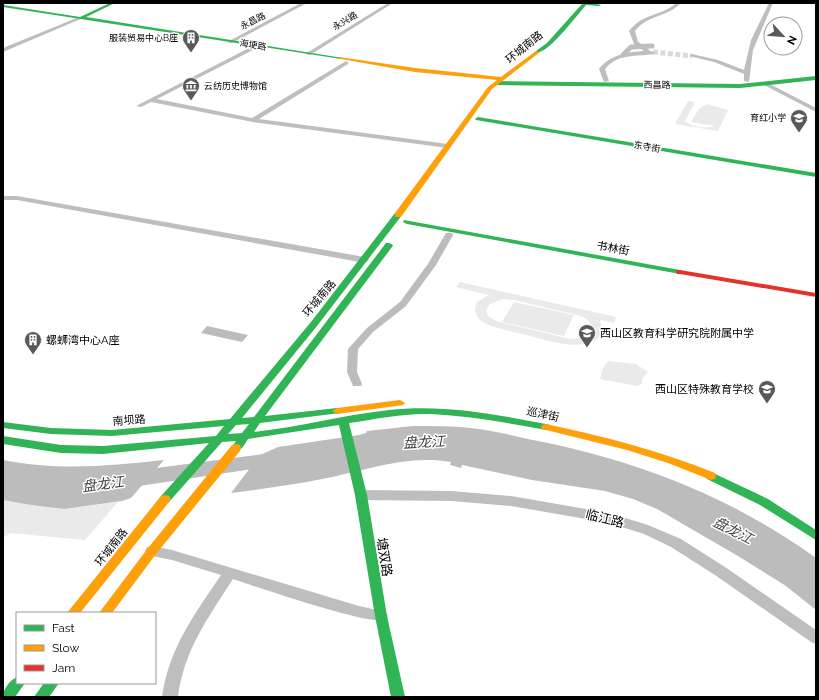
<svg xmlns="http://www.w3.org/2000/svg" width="819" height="700" font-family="Raleway,'Noto Sans SC',sans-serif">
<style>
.green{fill:#eaeaea;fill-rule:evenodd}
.water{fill:#bcbcbc}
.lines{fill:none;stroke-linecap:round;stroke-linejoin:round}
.canal{fill:#bcbcbc;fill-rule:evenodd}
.river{fill:#bcbcbc;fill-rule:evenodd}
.street-tunnel{stroke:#d9d9d9;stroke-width:5;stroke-dasharray:5 2.5;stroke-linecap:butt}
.street{fill:#bebebe;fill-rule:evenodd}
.fast{fill:#30b455;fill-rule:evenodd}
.slow{fill:#ff9f0a;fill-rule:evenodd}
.jam{fill:#e5322d;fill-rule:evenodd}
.street-bridge{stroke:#bebebe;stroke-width:5}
.labels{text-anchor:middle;stroke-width:3;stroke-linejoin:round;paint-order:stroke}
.far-street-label{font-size:9px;fill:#000;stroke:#fff}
.far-poi-label{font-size:9px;fill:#000;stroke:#fff;text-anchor:end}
.street-label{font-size:11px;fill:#000;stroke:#fff}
.poi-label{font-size:11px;fill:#000;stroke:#fff;text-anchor:start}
.near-street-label{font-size:13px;fill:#000;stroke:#fff}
.near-water-label{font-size:14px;font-style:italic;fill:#414141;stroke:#fff}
</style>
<rect width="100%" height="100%" fill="#fff"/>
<path class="green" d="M688,101l7,1 -10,19c6,6 22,8 30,5l-24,-4 8,-13 8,-5 21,6 -10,21 -43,-7z
M460,282l156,35 -2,6 -14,-3 3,11c-12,26 -60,8 -80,3 -12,-3 -27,-5 -38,-11 -6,-3 -10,-8 -10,-14l2,-7 12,-7 -33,-8zM503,299l11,1 67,16c6,3 12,7 10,15l-10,7 -11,1 -74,-18 -8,-5 -2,-6 4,-6z
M514,302l60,13 -10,21 -62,-14z
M608,361l28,3 12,8 -6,7v5l-5,2 -37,-7 3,-11z
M3,500l28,5 33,4 54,-7 -33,38 -75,-7 -7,5z"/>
<path class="water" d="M207,326l41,9 -6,7 -41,-9z
M413,426c19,0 39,0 58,2 26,3 51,10 77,15 98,21 186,56 268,115v52l-30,-24 -48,-30 -81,-47 -24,-10 -28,-8 -73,-11 -70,-15 -1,3 -11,-3 1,-3c-43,-8 -87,9 -129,17 -30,6 -61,10 -91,14l29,-38 18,-8 81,-12 7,-2 1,-2z
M3,460c57,11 105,6 161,0l-33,38 -9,3 -58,8 -33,-4 -28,-5z"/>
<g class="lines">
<path class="canal" d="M446,233h6l1,2 -17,30 -30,41 -33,26 -15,17 -1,23 5,12 -1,2h-8l-6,-14 1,-23 19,-21 33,-26 28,-38z"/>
<path class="river" d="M279,452l7,2 4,5 -4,5 -160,24 -8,-2 -3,-6 3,-6 8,-2z"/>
<path class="street-tunnel" d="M653,52l39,4"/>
<path class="street" d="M301,3h6l-75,40 -5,-1z
M388,3h5l-83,52 -5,-1z
M676,3h5c-13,14 -34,12 -46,28l3,11 7,4 5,5 4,1v2c-18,3 -36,-1 -49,15l4,12 -5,1 -5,-13c11,-14 27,-17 45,-18l-10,-7 -5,-13c15,-19 32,-14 47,-28z
M769,3h4l-20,47 -4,32 -5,-1v-7l-30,-12 -25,-6 3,-2 26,6 26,10 7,-30z
M79,17l4,1 -80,34v-4z
M251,47l2,1v2l-96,49 95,19 94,-57 2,1v2l-89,55 189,25 3,2 -3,2 -195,-26 -102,-20 -10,5 -5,-1z
M766,82l50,26v4l-52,-27 -1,-1z
M3,196h14l348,61 4,3 -4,3 -348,-63h-14z
M361,490l91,1 59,5 98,17 39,12 33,14 44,28 91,63v14l-5,-2 -96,-67 -44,-28 -27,-13 -35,-11 -98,-17 -59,-5 -91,-1 -4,-2 -2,-3 2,-3z
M152,546l20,4 187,56 27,6 2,4 -2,4c-16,6 -129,-33 -153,-41 -25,39 -49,71 -55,118h-16c7,-49 32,-82 59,-122l-49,-15 -25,-5 -2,-4 2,-4z"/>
<path class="fast" d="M110,3h5l-29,14 257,41 -2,1 -338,-52v-2l77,12z
M579,3h13l9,2 -2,1 -13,-1c-9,10 -37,48 -50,48v-2l11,-8 35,-39z
M816,76v4l-76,8 -243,-3 -3,-2 3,-2 243,3z
M478,117l338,56v4l-340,-57 -1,-1z
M395,213h6l1,2 -85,111 -75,92 12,-1 132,-174h3l4,2 -1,2 -127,169 72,-8 5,3 -2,2 -80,10 -6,9c45,-5 90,-17 135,-22 53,-6 105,4 157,14l4,1 1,2 -1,2 -4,1c-38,-7 -76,-14 -115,-16 -28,-1 -55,5 -82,9l18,72 20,121 18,81h-14l-16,-81 -20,-121 -16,-70 -91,14c-4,6 -7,14 -16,12l-1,-3 5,-7 -14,1 -53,60 -4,1 -4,-1 -2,-3 2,-3 48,-53 -106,11 -42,-1 -58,-9v-8l58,9 42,1 113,-10 8,-10 -112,10 -61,-2 -48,-6v-6l48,6 61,2 118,-11 81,-97zM249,424l-7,9 -14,1 8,-9z
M404,220l276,50 4,2 -4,2 -273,-50 -4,-2z
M711,472l57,27 48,31v10l-56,-35 -53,-26 -1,-3 1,-3z
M17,677v6h8l-10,14h-12c0,-8 7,-17 14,-20z
M44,683h15l-10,14h-15z"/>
<path class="slow" d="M536,51l4,1 -48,37 -91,128h-6v-4l93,-126 9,-7 -82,-8 -74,-13h-2v-2l76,11 86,9z
M400,400l5,3 -2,2 -66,9 -5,-3 5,-3z
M546,424c58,12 114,27 169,49l1,3 -1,3 -4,1 -43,-17 -41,-13 -85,-21 -1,-2 1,-2z
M236,444l4,1 1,3 -1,3 -84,103 -44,59h-13l49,-65 84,-103z
M165,495l4,1 2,3 -2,3 -89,111h-13l94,-117z"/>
<path class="jam" d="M677,270h3l136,23v4l-136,-23h-3l-1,-2z"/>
<path class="street-bridge" d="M623,55l8,-8 21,-1"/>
</g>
<defs>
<symbol id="building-pin" viewBox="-11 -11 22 30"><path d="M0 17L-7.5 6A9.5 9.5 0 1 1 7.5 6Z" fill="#595959" stroke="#fff"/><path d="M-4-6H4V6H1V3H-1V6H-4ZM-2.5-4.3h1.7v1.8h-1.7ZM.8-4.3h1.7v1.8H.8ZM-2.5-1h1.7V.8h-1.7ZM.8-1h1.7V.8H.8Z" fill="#fff"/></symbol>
<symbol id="museum-pin" viewBox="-11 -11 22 30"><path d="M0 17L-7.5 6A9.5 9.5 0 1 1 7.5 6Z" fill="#595959" stroke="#fff"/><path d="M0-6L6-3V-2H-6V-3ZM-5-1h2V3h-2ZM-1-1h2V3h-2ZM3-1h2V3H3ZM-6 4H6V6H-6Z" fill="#fff"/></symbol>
<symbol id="school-pin" viewBox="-11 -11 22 30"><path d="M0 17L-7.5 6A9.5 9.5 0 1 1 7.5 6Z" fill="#595959" stroke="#fff"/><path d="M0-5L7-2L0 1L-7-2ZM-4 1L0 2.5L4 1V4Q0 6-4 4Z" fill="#fff"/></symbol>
</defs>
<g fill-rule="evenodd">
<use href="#building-pin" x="181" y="28" width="20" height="27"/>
<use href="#museum-pin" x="181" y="76" width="20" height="27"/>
<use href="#school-pin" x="789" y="108" width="20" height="27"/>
<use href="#school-pin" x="577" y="323" width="20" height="27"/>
<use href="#building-pin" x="23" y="330" width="20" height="27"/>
<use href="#school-pin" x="757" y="379" width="20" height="27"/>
</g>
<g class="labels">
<g class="far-street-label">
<text transform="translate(253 21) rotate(-27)" y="3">永昌路</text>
<text transform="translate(345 21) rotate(-31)" y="3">永兴路</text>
<text transform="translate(253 45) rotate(9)" y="3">海埂路</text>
<text transform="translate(657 85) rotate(1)" y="3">西昌路</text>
<text transform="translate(647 147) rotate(9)" y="3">东寺街</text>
</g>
<g class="far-poi-label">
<text x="178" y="41">服装贸易中心B座</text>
<text x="204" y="89" text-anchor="start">云纺历史博物馆</text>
<text x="786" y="121">育红小学</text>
</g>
<g class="street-label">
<text transform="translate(524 47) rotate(-39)" y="4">环城南路</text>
<text transform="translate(613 248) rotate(10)" y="4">书林街</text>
<text transform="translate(319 298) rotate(-50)" y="4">环城南路</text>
<text transform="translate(543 414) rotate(12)" y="4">巡津街</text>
<text transform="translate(129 420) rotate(-4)" y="4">南坝路</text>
<text transform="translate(111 547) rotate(-52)" y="4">环城南路</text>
</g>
<g class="poi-label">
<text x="600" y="337">西山区教育科学研究院附属中学</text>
<text x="46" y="344">螺蛳湾中心A座</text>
<text x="754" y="393" text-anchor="end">西山区特殊教育学校</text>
</g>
<g class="near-street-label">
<text transform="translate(605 518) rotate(14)" y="5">临江路</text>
<text transform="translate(385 557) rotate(81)" y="5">塘双路</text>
</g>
<g class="near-water-label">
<text transform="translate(424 442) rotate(-3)" y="5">盘龙江</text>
<text transform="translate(103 484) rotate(-7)" y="5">盘龙江</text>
<text transform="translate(733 530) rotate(27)" y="5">盘龙江</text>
</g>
</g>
<rect width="819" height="700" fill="none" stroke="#000000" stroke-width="8"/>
<rect x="16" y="612" width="140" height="72" fill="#ffffff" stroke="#999999"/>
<rect x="24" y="625" width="20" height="6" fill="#30b455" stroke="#999999"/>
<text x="52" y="632" font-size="12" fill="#000000">Fast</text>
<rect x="24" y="645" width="20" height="6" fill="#ff9f0a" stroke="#999999"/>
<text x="52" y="652" font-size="12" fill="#000000">Slow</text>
<rect x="24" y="665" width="20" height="6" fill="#e5322d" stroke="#999999"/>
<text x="52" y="672" font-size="12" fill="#000000">Jam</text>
<g transform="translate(783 36) rotate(116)"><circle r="19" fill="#ffffff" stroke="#999999"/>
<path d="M0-3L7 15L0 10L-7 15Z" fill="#595959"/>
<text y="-6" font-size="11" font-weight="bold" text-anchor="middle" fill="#000000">N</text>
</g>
</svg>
